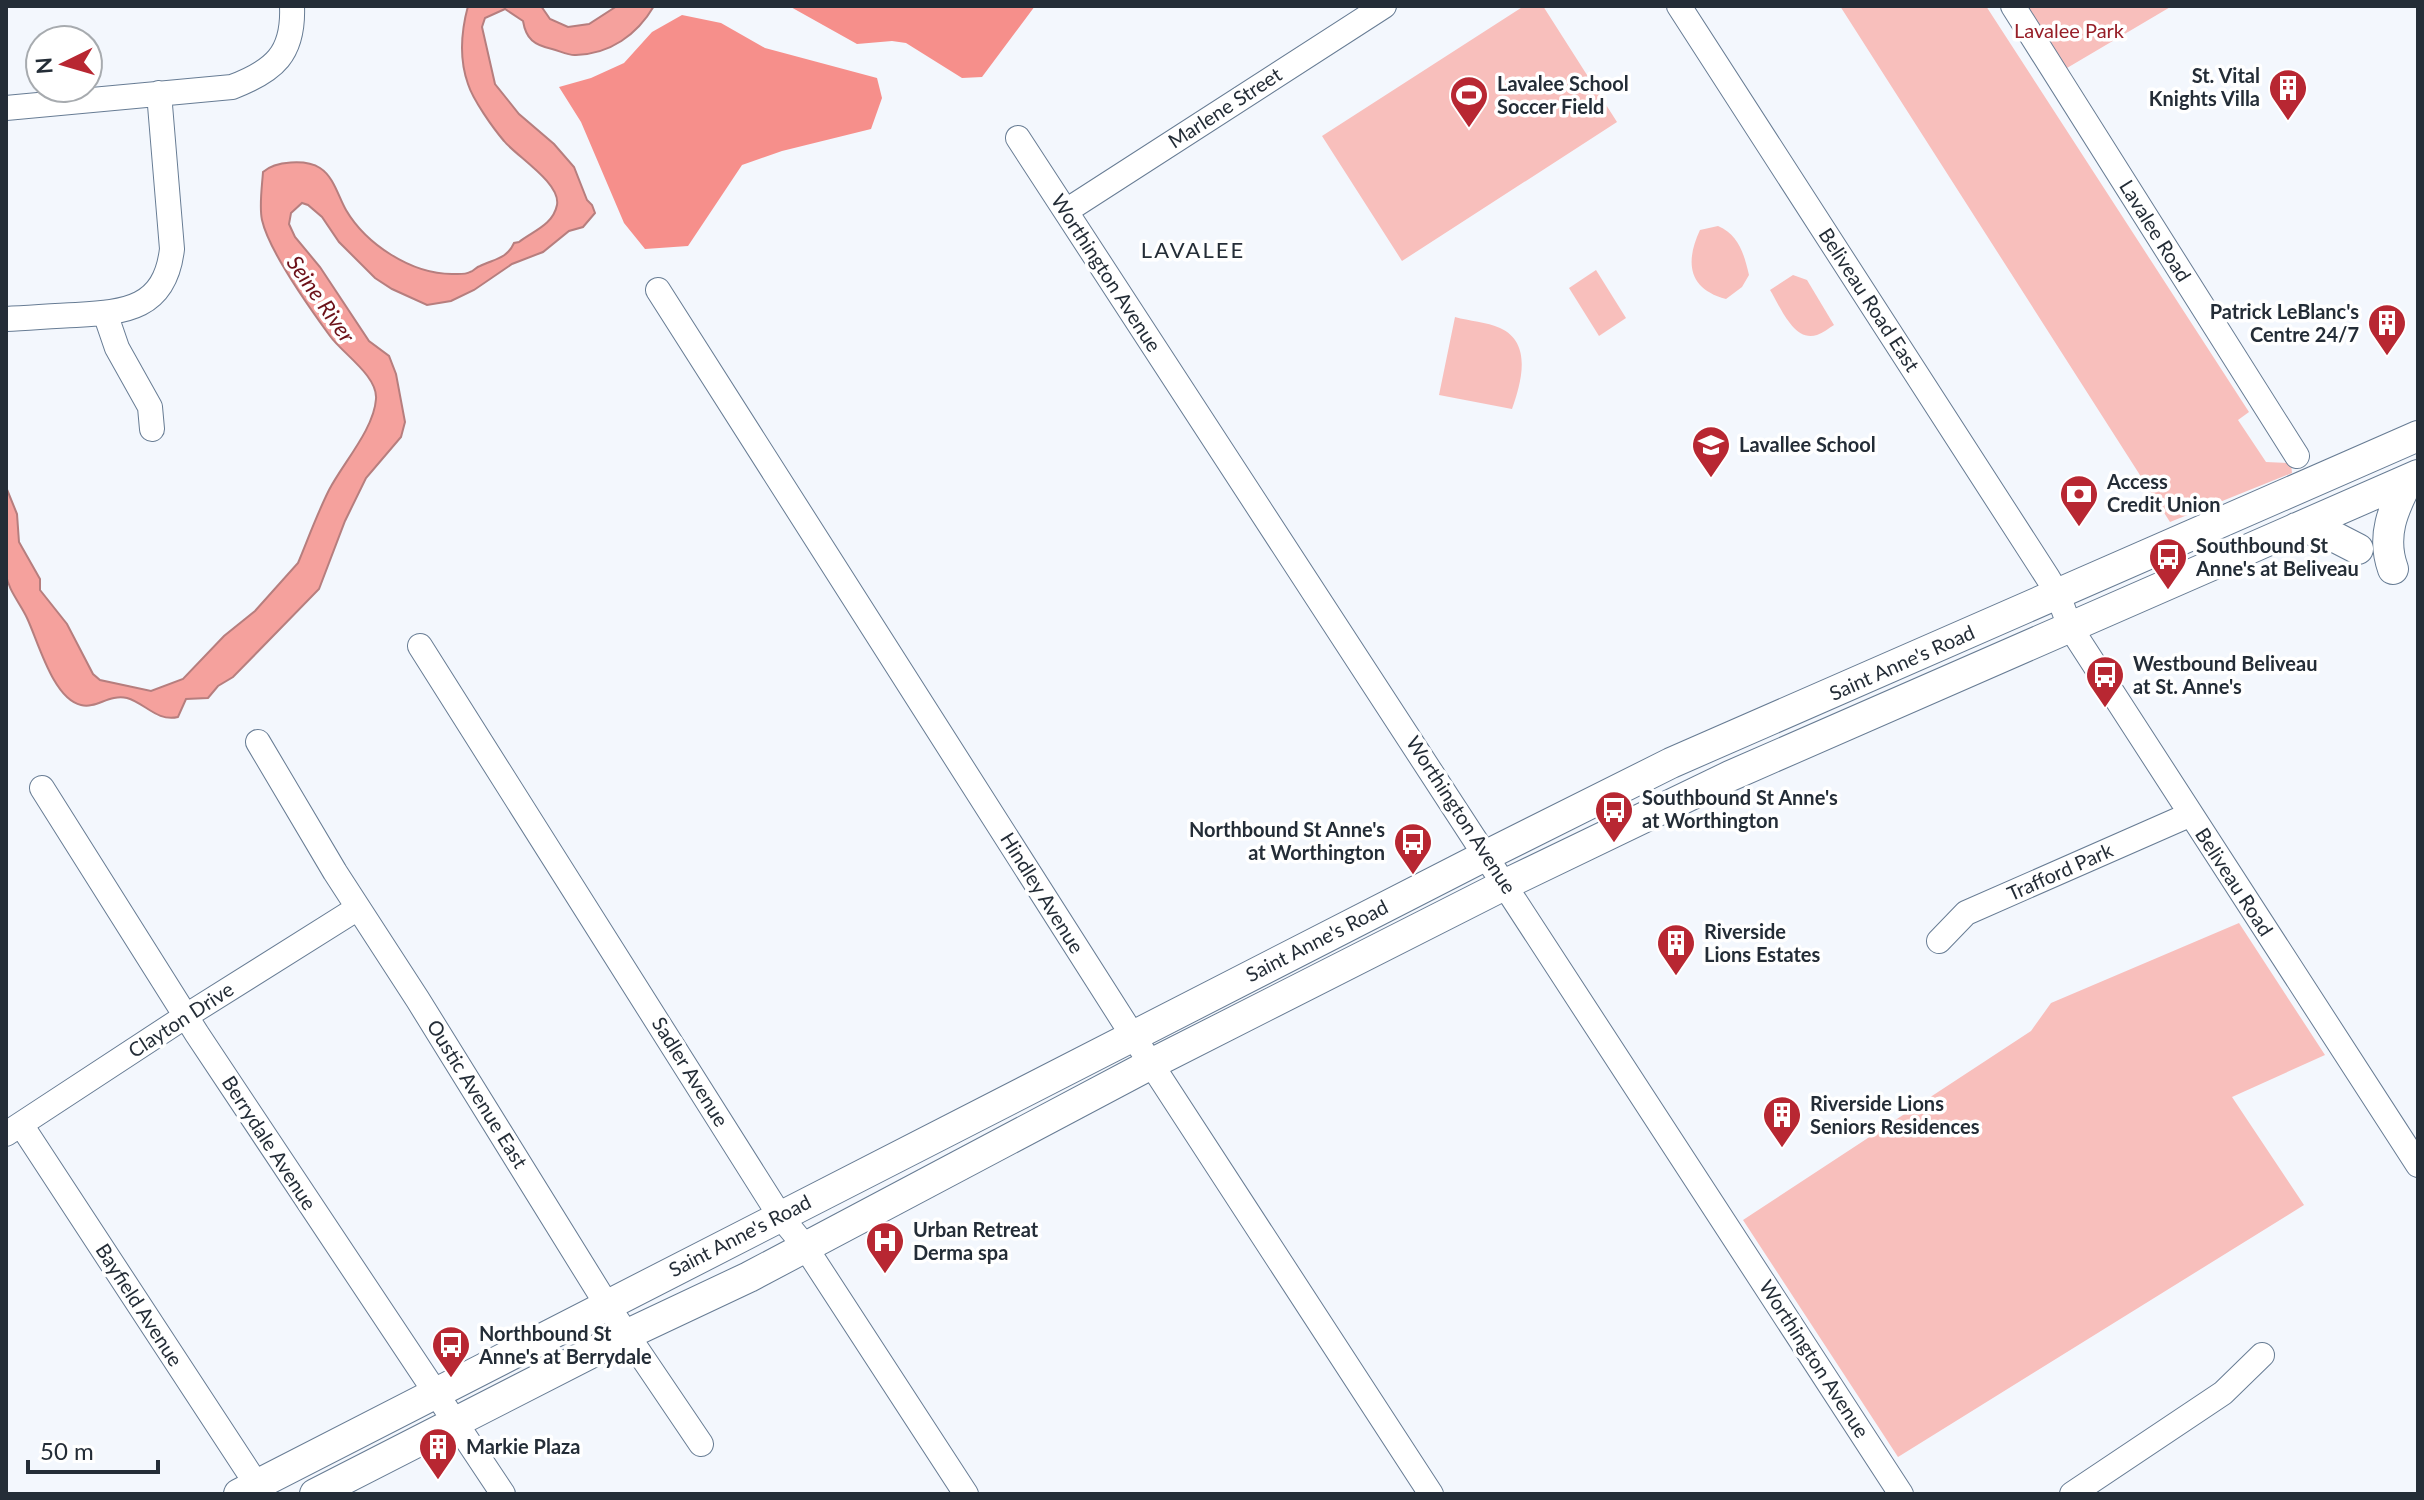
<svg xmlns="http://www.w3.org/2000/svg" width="2424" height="1500" font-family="Lato,sans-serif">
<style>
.green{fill:#f8bfbc}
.forest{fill:#f68f8b}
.water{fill:#f5a19d;stroke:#b67e7e;stroke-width:2}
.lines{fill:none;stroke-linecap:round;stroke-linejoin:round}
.minor-casing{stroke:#677c94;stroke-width:26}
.major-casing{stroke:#677c94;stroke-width:32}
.minor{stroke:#fff;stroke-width:24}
.major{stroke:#fff;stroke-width:30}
.labels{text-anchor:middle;stroke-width:7;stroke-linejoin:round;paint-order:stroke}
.park-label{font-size:20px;fill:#971f28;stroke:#fff}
.poi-label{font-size:20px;font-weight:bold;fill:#242d37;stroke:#fff;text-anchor:start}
.street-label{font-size:20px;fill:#242d37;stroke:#fff}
.neighbourhood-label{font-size:22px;letter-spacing:2px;fill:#242d37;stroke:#fff}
.water-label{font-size:22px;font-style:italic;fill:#6c1119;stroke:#fff}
</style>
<rect width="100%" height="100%" fill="#f3f7fd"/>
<path class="green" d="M1524,6h19l74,116 -215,139 -80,-125z
M1840,6h146l263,406 -11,8 28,42 25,1 1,10 -122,49z
M2022,6h150l-105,62 -2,-3 -4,3z
M1718,226c21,9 26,28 31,49l-7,12 -16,12c-38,-10 -41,-37 -26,-69z
M1596,270l30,48 -27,18 -30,-48z
M1793,275l14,5 27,45c-5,3 -11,8 -17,10 -23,8 -37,-29 -47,-45z
M1455,317c14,4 32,5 45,11 33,15 21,55 12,81l-73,-14z
M2239,923l86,132 -93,42 72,108 -406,252 -155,-237 288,-189 20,-28z"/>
<path class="forest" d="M789,6h246l-53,71 -20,1 -56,-35 -14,-2 -35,3z
M682,15l39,8 44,25 112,30 5,20 -11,31 -89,22 -40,14 -54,81 -43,3 -21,-26 -43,-101 -22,-35 32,-9 33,-15 28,-31z"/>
<path class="water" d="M468,6h73l9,13 18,8 21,-3 28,-18h37c-17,29 -44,48 -78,49 -7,1 -16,-4 -24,-6 -18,-4 -26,-10 -29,-28l-18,-12 -20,9 -3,9 13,57 24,30 35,30 20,23 13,33 5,5 3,8 -12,14 -14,4 -26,21 -31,12 -38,26 -23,11 -24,4 -35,-16 -17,-11 -36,-36 -17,-25 -14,-12 -6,-2 -11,10 -2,11 6,13 25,30 49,74 20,15 7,18 9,48 -4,15 -35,41 -21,43 -26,68 -86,88 -15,9 -10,12 -22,1 -8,18c-21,5 -33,-14 -51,-19 -18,-4 -31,11 -46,7 -28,-6 -43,-64 -54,-87 -7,-15 -19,-28 -21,-44 -3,-29 0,-59 0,-87l11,27 2,28 21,37v11l27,34 26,50 7,6 51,11 32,-12 41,-43 31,-25 43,-48c10,-24 19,-49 31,-73 14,-27 45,-61 47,-91 2,-23 -34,-46 -46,-63 -19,-26 -61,-85 -68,-116 -3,-14 0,-33 1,-48 12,-11 43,-13 57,-4 14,9 18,28 26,42 20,34 65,64 106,64 5,0 13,1 18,-2 4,-1 6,-5 10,-6 14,-7 27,-7 34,-23l5,-1c14,-11 34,-17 38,-37 4,-22 -41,-49 -53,-64 -11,-13 -31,-41 -36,-57 -9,-25 -7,-52 0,-78z"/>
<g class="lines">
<defs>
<path id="minor" d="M1679,6l369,572 10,17 12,32 348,538
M2013,6l284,450
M6,108l226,-21c42,-16 62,-33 60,-81
M1018,138l883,1356
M1066,211l318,-205
M658,290l475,746 298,458
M105,313l12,35 33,59 2,22
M6,319c23,-1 46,-3 70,-4 50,-3 89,-6 96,-66l-13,-156
M420,646l360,570 24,29 162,249
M258,742l77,130 83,128 189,305 94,139
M42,788l155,246 306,460
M1939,941l27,-28 223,-98
M22,1126l235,359
M6,1134l180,-118 172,-108
M2072,1494l151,-101 39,-38"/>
<path id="major" d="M2296,528l29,4 33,17
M2393,569c-12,-33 0,-60 16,-90
M239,1494l1234,-632 198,-99 747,-327
M315,1494l313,-160 121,-57 402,-213 355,-180 224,-108 688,-301"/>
</defs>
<use href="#minor" class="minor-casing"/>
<use href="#major" class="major-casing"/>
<use href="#minor" class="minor"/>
<use href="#major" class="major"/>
</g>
<defs>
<symbol id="building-pin" viewBox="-11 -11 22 30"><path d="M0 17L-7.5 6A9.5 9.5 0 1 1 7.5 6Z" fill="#b82732" stroke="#fff"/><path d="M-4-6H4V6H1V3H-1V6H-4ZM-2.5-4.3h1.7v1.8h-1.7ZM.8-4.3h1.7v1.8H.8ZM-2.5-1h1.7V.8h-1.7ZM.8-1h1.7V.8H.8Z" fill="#fff"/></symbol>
<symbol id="stadium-pin" viewBox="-11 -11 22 30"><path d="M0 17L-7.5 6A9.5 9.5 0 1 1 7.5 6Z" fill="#b82732" stroke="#fff"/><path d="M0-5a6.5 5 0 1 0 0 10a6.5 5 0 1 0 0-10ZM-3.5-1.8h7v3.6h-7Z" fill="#fff"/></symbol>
<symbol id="school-pin" viewBox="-11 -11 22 30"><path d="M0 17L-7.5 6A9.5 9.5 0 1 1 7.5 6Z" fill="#b82732" stroke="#fff"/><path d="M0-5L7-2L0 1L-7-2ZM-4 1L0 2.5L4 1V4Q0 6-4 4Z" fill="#fff"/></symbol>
<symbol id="bank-pin" viewBox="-11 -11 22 30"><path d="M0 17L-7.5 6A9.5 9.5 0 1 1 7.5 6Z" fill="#b82732" stroke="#fff"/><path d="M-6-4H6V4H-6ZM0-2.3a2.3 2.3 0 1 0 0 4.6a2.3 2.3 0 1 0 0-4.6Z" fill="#fff"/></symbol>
<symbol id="bus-pin" viewBox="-11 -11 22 30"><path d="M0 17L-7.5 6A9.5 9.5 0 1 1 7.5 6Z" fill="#b82732" stroke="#fff"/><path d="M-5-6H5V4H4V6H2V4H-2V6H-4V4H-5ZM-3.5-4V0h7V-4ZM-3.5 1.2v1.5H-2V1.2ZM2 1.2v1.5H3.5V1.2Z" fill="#fff"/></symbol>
<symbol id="hospital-pin" viewBox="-11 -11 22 30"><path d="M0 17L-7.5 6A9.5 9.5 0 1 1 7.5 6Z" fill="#b82732" stroke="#fff"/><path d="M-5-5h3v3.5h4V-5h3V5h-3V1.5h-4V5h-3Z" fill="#fff"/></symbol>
</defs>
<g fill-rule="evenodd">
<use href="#building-pin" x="2266" y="66" width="44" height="60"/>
<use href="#stadium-pin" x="1447" y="73" width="44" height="60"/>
<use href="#building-pin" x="2365" y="301" width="44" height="60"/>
<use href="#school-pin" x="1689" y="423" width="44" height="60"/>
<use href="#bank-pin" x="2057" y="472" width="44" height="60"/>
<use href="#bus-pin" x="2146" y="535" width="44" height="60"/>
<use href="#bus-pin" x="2083" y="653" width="44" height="60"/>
<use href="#bus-pin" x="1592" y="788" width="44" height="60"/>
<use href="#bus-pin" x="1391" y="820" width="44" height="60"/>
<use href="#building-pin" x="1654" y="921" width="44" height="60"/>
<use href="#building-pin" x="1760" y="1093" width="44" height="60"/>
<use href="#hospital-pin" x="863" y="1219" width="44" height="60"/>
<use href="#bus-pin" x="429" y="1323" width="44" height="60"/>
<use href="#building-pin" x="416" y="1425" width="44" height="60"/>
</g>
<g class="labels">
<g class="park-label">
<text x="2069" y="38">Lavalee Park</text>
</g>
<g class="poi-label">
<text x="2260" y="83" text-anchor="end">St. Vital<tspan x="2260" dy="23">Knights Villa</tspan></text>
<text x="1497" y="91">Lavalee School<tspan x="1497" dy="23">Soccer Field</tspan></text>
<text x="2359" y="319" text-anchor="end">Patrick LeBlanc's<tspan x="2359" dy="23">Centre 24/7</tspan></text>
<text x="1739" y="452">Lavallee School</text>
<text x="2107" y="489">Access<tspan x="2107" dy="23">Credit Union</tspan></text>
<text x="2196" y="553">Southbound St<tspan x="2196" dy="23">Anne's at Beliveau</tspan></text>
<text x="2133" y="671">Westbound Beliveau<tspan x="2133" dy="23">at St. Anne's</tspan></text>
<text x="1642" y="805">Southbound St Anne's<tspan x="1642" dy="23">at Worthington</tspan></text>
<text x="1385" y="837" text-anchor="end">Northbound St Anne's<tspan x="1385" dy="23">at Worthington</tspan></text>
<text x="1704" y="939">Riverside<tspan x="1704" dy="23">Lions Estates</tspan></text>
<text x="1810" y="1111">Riverside Lions<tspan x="1810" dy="23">Seniors Residences</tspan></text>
<text x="913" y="1237">Urban Retreat<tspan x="913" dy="23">Derma spa</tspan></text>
<text x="479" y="1341">Northbound St<tspan x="479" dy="23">Anne's at Berrydale</tspan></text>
<text x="466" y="1454">Markie Plaza</text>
</g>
<g class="street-label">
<text transform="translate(1225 108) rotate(-33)" y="7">Marlene Street</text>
<text transform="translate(2155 231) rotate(58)" y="7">Lavalee Road</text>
<text transform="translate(1106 273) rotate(57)" y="7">Worthington Avenue</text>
<text transform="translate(1869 300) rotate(57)" y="7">Beliveau Road East</text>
<text transform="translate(1902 663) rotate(-24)" y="7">Saint Anne's Road</text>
<text transform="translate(1461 815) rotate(57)" y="7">Worthington Avenue</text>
<text transform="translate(2060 872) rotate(-24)" y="7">Trafford Park</text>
<text transform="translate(2234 882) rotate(57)" y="7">Beliveau Road</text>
<text transform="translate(1042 893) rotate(58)" y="7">Hindley Avenue</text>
<text transform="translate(1317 941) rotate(-27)" y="7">Saint Anne's Road</text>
<text transform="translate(181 1020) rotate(-33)" y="7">Clayton Drive</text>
<text transform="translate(690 1072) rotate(58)" y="7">Sadler Avenue</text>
<text transform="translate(477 1094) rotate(58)" y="7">Oustic Avenue East</text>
<text transform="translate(269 1143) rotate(57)" y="7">Berrydale Avenue</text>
<text transform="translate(740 1236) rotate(-27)" y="7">Saint Anne's Road</text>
<text transform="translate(139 1305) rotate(57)" y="7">Bayfield Avenue</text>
<text transform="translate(1814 1359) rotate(57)" y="7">Worthington Avenue</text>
</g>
<g class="neighbourhood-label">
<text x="1193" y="258">LAVALEE</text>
</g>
<g class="water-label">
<text transform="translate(321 299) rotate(55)" y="8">Seine River</text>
</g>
</g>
<rect width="2424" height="1500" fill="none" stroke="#242d37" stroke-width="16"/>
<g transform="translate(64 64) rotate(265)"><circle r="38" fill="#ffffff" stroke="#a7abaf" stroke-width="2"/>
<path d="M0-6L14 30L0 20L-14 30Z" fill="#b82732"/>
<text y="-12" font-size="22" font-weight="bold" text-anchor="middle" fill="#242d37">N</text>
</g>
<path d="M28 1460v12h130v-12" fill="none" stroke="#242d37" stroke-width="4"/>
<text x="40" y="1460" font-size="24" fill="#242d37" stroke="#ffffff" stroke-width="6" paint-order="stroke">50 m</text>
</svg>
